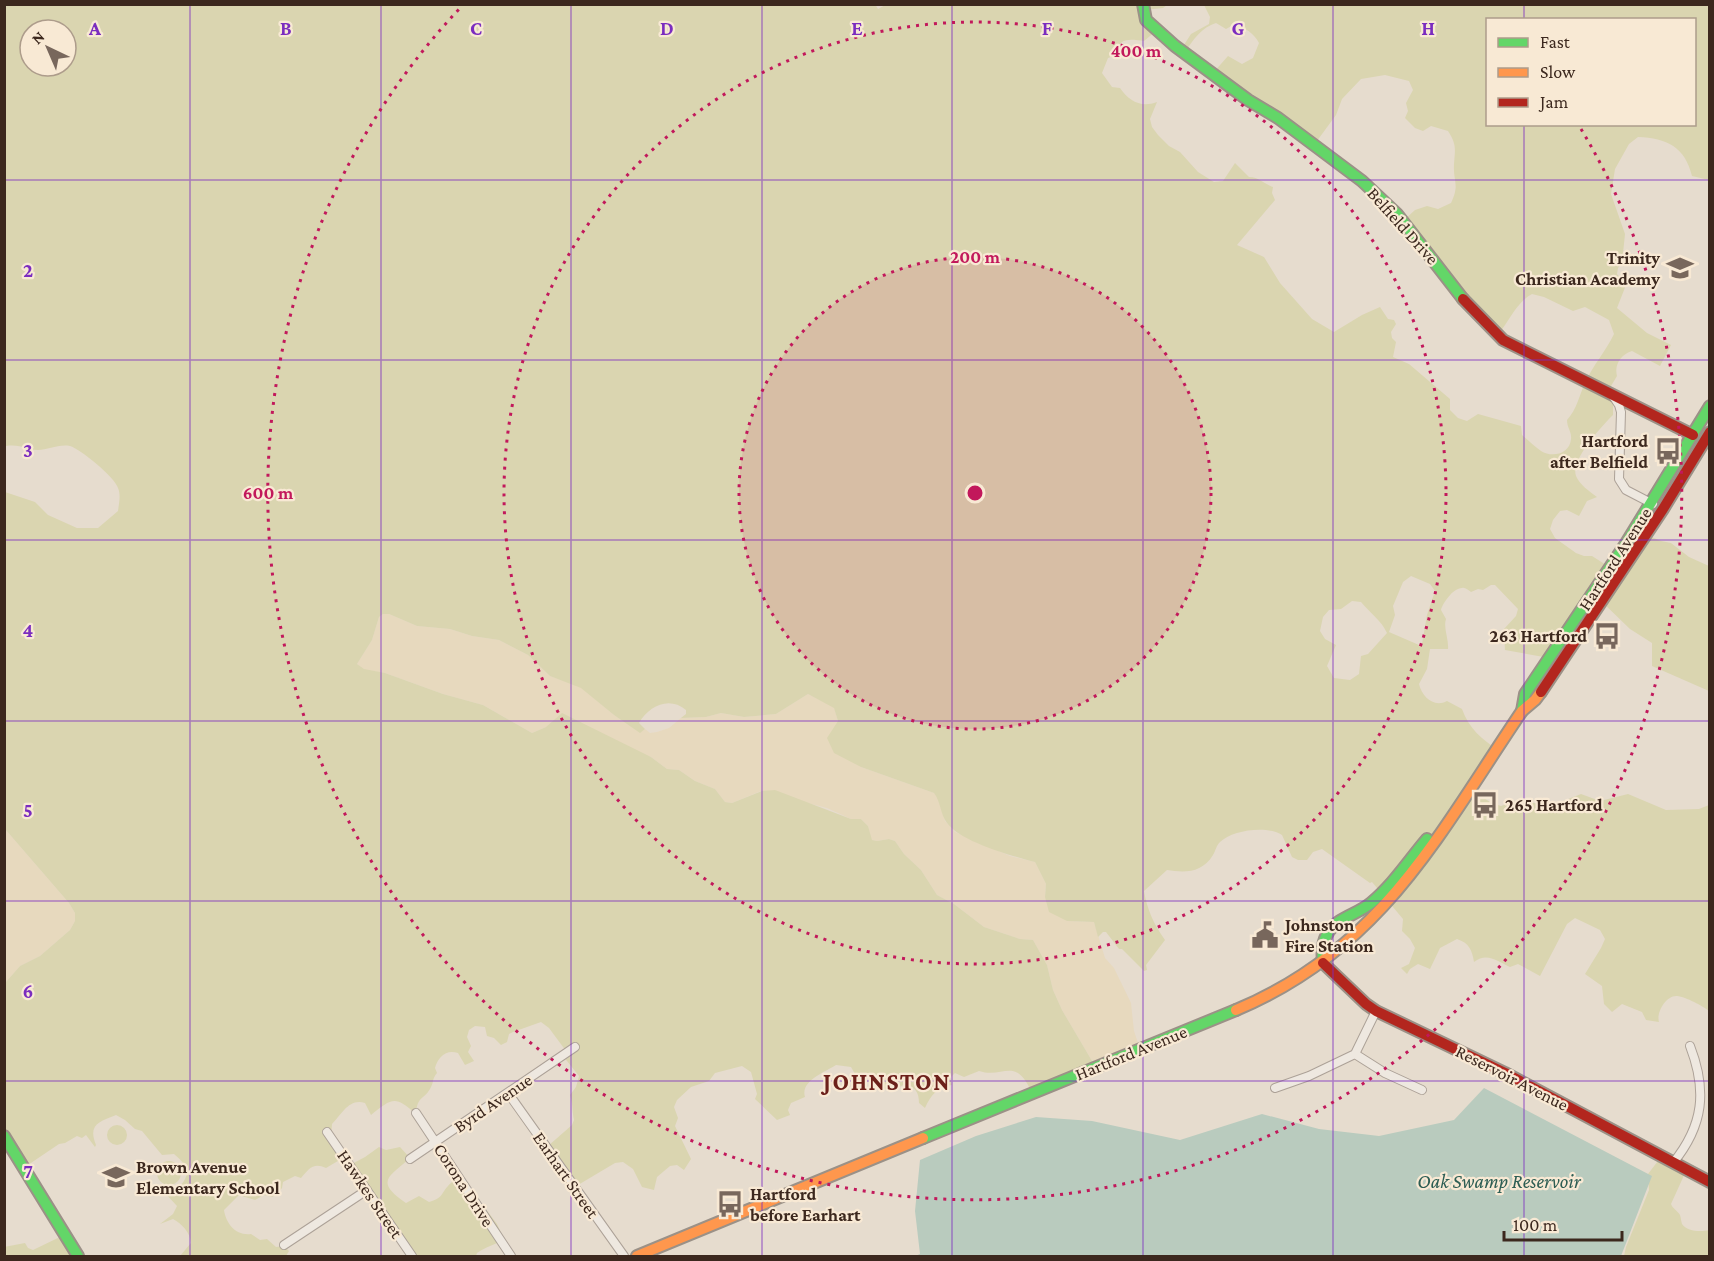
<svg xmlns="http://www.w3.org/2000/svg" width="1714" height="1261" font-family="'Crimson Pro',serif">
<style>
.farmland{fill:#e7d9be}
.green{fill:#dad5b0;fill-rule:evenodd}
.water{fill:#b9cbbe}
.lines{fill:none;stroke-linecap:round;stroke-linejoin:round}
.street-casing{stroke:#aca197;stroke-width:10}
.fast-casing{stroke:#9b9187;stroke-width:14}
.slow-casing{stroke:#9b9187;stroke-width:14}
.jam-casing{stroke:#9b9187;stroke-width:14}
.street{stroke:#eee8e0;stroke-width:8}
.fast{stroke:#63d668;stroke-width:10}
.slow{stroke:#ff974d;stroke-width:10}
.jam{stroke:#b3261e;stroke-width:10}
.grid{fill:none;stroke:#7b2cbf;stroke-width:1.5;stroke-opacity:0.55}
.ring{fill:none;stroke:#c2185b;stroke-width:3;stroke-dasharray:3 6}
.labels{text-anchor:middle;stroke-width:4.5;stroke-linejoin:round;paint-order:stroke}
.street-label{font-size:18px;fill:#3c281e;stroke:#f8e9d4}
.poi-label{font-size:18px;font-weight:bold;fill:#3c281e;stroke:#f8e9d4;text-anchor:start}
.water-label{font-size:20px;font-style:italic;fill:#2c5d53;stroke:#f8e9d4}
.district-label{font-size:24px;font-weight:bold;letter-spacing:1.5px;fill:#6c201a;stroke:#f8e9d4}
.grid-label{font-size:20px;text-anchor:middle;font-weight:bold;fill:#7b2cbf;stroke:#f8e9d4;stroke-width:4.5;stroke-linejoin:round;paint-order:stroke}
.centre{fill:#c2185b;stroke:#f8e9d4;stroke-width:3}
.ring-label{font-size:18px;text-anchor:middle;font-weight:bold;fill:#c2185b;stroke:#f8e9d4;stroke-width:4.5;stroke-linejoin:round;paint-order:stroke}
</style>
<rect width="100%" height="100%" fill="#e6dcce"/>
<path class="farmland" d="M383,614h6l28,12 33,3 22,7 27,4 29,15 22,21 31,11 33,28 26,17 5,-3 5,4 7,-1 12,-4 12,-10 25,-1 15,-4 23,4 32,-3 32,-20 26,13 4,14 23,46 73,26 5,6 6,22 10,11 55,24 25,6 11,22 -1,13 22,24 27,1 11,36 9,10 17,35 3,28 5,15 -44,20 -33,-56 -9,-20 -6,-25 -14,-25 -13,-1 -36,-12 -30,-23 -17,-9 -16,-25 -17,-16 -9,-13 -6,-2 -12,2 -6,-1 -3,-14 -7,-7h-10l-24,-11 -66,-17 -29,12 -7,-1 -10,-13 -20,-8 -16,-11 -12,-1 -16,-12 -105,-30 -14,6 -49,-28 -40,-11 -58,-21 -21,-3 -7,-6 15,-24 7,-23z
M5,829l64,74 6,10v8l-5,9 -30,26 -20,10 -15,17z"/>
<path class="green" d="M875,4l3,5 9,-5 280,1 -4,3 -19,2 12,21 -12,10c-14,-2 -27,-4 -27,14l-9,3 -6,15 10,14 8,1c9,13 21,20 37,14l-7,17 2,8 6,8 11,11 11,6 18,20 16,10 9,-1 12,-18 14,14c10,0 15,7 24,10l-1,6 3,7 -38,45 27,12 16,26 32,36 22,13 28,-17 18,-8 8,12 6,1 2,4 -5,8 1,6 4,4 -3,15 16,7 41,35v11l8,8 9,3 11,-7 43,12 1,9c6,5 12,11 19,16 11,7 29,3 30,-12 1,-7 -4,-11 -4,-19 10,-11 12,-24 18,-37 8,-18 21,-32 29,-49l-5,-14 -24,-13 -12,4 -29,-14 -12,-3c-15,8 -23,27 -34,41l-95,-114 12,-11 12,-4 11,3 13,-6c9,-19 2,-21 3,-39 1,-15 3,-19 -6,-33l-17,-5 -8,5 -8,-3 -10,-10 3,-7 -2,-8 7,-13 -4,-9 -24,-6 -24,4 -19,20 -6,16 -22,30 -101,-72 15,-17 14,8 11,-6 6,-15c-5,-10 -14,-15 -24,-19l-9,5 -10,-6c-14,4 -23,17 -31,29l-3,-4 9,-14 18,-10 1,-7 -6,-12h505v175l-17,-4c-7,-29 -25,-38 -54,-39l-9,7 -14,25 -4,25 14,40 -3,29 -4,5 -1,6 9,11 -9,23 30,25 24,12 -11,21 -28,-15c-11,3 -18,14 -15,25l-9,15 5,5v19c-11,11 -43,45 -37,61 4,9 13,15 21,21l-10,4 -8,15 -12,-6 -7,1 -7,9 -3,9 5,9 21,15 8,3h8l22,14 26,-38 21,9 10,2 18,14 20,9v125l-57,-25v-23l-22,-14 -31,-30 -44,60 -50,-9 -1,-21 12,-13 2,-7 -23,-24h-4l-8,5 -5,-1 -7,3c-3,-2 -6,-5 -9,-4 -9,0 -19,15 -21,22l5,9c-3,9 3,20 2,30h-18l-3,20 -8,15c3,13 15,24 28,17l15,8c7,20 20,30 36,41l-25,41 17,11 11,4 20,-7 27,8 33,-13 19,7 28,-7 38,16 33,-1 10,-4v206c-6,-5 -23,-14 -32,-15 -11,-1 -21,17 -18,26l-13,-2 -4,-8 -20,-8 -10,8 -8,-8 -2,-18 -17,-12 16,-26 4,-9 -5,-9 -25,-12 -8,6 -27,52 -22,-12 -8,3c-13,-6 -23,-15 -36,-5 -2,-12 -5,-19 -17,-23l-17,9 -10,21 -12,-5 -8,5 -3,5 -6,-6 8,-4 6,-16 -5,-9 -8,-8 1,-12 -31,-37 -2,1 -48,-34 -9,3 -6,8h-9l-6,-3 -10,-22c-15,-10 -50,-5 -62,7 -4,4 -4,8 -7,13 -11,18 -28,18 -46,15l-23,21c3,18 10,34 21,49l-19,25 1,5 -3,1 -22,-22h-3l-13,-17h-3l-5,5 -4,-15 -27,-1 -18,-9 -4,-15 1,-13 -11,-22c-23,-6 -74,-20 -88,-39 -7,-9 -6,-21 -13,-30l-73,-26 -27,-14 -7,-15 11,-17 -4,-13 -26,-14 -32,20 -32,3 -23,-4 -15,4 -25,1 5,-4v-4c-17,-14 -37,-4 -47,13l6,6 -5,4 -26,-18 -33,-27 -31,-12 -22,-21 -29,-15 -27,-4 -22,-7 -33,-3 -28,-12h-6l-4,3 -7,23 -15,24 7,5 21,4 58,21 40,11 49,28 14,-6 16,-14 89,44 16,12 12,1 16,11 20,8 10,13 7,1 30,-12 13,-1 76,29h10l7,7 4,14 5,1 12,-2 6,2 9,13 17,16 16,25 17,9 30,23 36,12 13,1 14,25 6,25 9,20 33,56 -63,27c-17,-38 -28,-14 -53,-22l-15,6 -9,-4 -5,5 2,7c-15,2 -21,10 -27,23l-6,-5c0,-11 -4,-16 -14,-19l-15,8c-9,-4 -12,-12 -21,-15l-10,4 -8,-14 -15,-2c-11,7 -36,16 -31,32l-14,6 -3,7 2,5 -13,5 -22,-21 2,-5 -6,-22 -9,-6 -27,7 -6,8 -18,6 -14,13 -3,7 4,11 -3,8 16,33 -7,11 -7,-5 -7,1 -13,11 -3,13 -12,-3 -9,-18 -10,-7 -8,1 -37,22 -30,-39 24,-21 2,-5c-2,-9 -1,-16 -4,-25l6,-8 3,-11 -16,-20 3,-5 -17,-23 -8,-6 -28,10 -4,2 -2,8 -6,3 -7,-7 -7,-2 -2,-9 -10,-1 -6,4 -2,7 4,9 -3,6 6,9 -9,4 -7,-12c-12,-4 -20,4 -23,15l2,5c-5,6 -3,8 -6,14 -6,13 -14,8 -15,27 -21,-19 -24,-16 -45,1l-6,-12c-16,-5 -23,11 -33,21l-1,12 12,22 -17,10c-13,-6 -17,1 -25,10l-6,-2 -12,6 -1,6 -5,6 -5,3 -8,-2 -9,5 -16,-5 -15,15c2,14 12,26 27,24l9,6 7,-1 9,8 8,-1 5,5 -3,5h-106l11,-13c-1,-11 -9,-19 -18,-24l-13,5 13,-10 4,-8 -12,-13 10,-1c15,-16 17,-23 -1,-38l-12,1 -20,-24 -7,-2 -10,-9 -9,-5c-18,7 -28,10 -20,30l-1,2 -9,-12 -4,3 -5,-2 -12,7 -6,1 -34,23 -20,-30v-154l15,-17 20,-10 30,-26 5,-9v-8l-6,-10 -64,-74v-337l30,10 13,13 29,13h21l20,-17c1,-8 3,-16 0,-23 -3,-11 -38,-39 -48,-42 -12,-2 -22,4 -32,4 -12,0 -16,-6 -32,-4l-1,2v-443zM1488,20h206v104h-206zM30,30h36v36h-36zM1411,576l19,8 5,7 -8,24 -5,29 -3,1 -30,-13 6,-17 -2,-9 10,-24zM1352,601l9,1c10,12 20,18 26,31l-19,21 -7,2 -2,18 -9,6 -16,-2 -7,-12 9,-21 -11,-6 -5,-8 3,-14 6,-7 12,-1z
M107 1135a10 10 0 1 1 20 0a10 10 0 1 1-20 0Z
M379,1147l7,3 14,-3 10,11c-21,19 -36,23 -4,45l13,-7 10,6c14,-4 11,-7 19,-16 3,-4 9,-7 13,-10l36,48 7,15c-9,6 -19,8 -27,14l-1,3h-64l-62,-91 15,-8z
M1661,1157l25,14 -15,33c2,5 6,6 9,11 1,3 1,6 2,9 5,8 20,8 27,6v26h-85l2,-9 23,-57 -1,-16z
M157 1173a12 12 0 1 1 24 0a12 12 0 1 1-24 0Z
M64,1235l14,21h-73l-1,-9 21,-4 3,5 5,2z"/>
<path class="water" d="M1484,1088l168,88 -31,80h-706l5,-2 -5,-43 5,-51 56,-24 60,-19 56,4 88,19 82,-26 57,15 60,7 75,-16z"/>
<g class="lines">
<defs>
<path id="street" d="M1613,396l6,9 2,7 -2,67 7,11 27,14
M1355,1054l30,19 37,17
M1275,1088l34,-12 46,-22 21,-43
M508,1093l116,163
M416,1113l95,143
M327,1132l85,124
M410,1159l165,-112
M1673,1163c31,-38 34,-73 17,-117
M284,1245l83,-55"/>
<path id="fast" d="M1143,4l3,16 29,26 73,54 30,18 84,63 35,33 66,85
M1522,711l3,-17 100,-149 85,-139
M1323,963c-1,-11 -1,-22 6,-32 10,-14 29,-17 42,-28 22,-18 38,-43 56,-64
M4,1136l74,120
M923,1138l313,-128"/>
<path id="slow" d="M1236,1010c146,-61 202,-175 286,-299l13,-11 6,-8
M637,1256l286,-118"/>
<path id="jam" d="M1463,299l40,41 190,95
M1541,692l122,-183 47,-77
M1323,963l43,41 10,7 129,62 205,109"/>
</defs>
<use href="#street" class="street-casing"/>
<use href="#fast" class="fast-casing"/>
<use href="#slow" class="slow-casing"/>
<use href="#jam" class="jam-casing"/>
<use href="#street" class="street"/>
<use href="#fast" class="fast"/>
<use href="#slow" class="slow"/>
<use href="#jam" class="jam"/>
</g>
<path class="grid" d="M190,4v1252M381,4v1252M571,4v1252M762,4v1252M952,4v1252M1143,4v1252M1333,4v1252M1524,4v16M1524,124v1132M4,180h1706M4,360h1706M4,540h1706M4,721h1706M4,901h1706M4,1081h1706"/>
<circle cx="975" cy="493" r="236" fill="#c2185b" fill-opacity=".12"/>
<g class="ring">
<circle cx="975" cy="493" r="236"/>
<circle cx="975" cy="493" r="471"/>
<path d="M1581 129A707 707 0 1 1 462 6"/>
</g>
<defs>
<symbol id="school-bare" viewBox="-9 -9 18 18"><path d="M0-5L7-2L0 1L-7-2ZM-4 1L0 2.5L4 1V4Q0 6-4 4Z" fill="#78675c" stroke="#f8e9d4" stroke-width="2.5" paint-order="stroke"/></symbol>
<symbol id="bus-bare" viewBox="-9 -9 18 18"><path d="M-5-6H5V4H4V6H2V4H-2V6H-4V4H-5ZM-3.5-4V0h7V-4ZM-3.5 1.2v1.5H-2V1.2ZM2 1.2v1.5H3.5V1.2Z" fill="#78675c" stroke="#f8e9d4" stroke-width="2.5" paint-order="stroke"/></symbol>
<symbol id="civic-bare" viewBox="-9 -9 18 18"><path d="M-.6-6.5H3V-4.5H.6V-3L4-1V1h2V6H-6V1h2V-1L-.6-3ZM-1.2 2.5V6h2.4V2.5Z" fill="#78675c" stroke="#f8e9d4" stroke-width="2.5" paint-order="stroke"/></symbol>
</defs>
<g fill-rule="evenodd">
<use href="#school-bare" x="1661" y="249" width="38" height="38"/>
<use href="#bus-bare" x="1649" y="432" width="38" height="38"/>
<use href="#bus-bare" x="1588" y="617" width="38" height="38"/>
<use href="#bus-bare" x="1466" y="786" width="38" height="38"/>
<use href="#civic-bare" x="1246" y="916" width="38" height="38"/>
<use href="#school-bare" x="97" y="1158" width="38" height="38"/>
<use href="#bus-bare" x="711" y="1185" width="38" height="38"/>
</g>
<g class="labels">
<g class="street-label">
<text transform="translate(1403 226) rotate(48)" y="6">Belfield Drive</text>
<text transform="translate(1615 559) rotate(-57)" y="6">Hartford Avenue</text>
<text transform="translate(1131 1053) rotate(-22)" y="6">Hartford Avenue</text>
<text transform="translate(1512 1078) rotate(27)" y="6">Reservoir Avenue</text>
<text transform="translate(493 1103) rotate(-34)" y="6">Byrd Avenue</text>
<text transform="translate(566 1175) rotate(55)" y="6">Earhart Street</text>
<text transform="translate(464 1185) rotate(57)" y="6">Corona Drive</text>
<text transform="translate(370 1194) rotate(56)" y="6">Hawkes Street</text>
</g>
<g class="poi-label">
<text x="1660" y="264" text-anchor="end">Trinity<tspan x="1660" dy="21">Christian Academy</tspan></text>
<text x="1648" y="447" text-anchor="end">Hartford<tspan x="1648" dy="21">after Belfield</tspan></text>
<text x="1587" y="642" text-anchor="end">263 Hartford</text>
<text x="1505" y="811">265 Hartford</text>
<text x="1285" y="931">Johnston<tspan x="1285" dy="21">Fire Station</tspan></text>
<text x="136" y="1173">Brown Avenue<tspan x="136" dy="21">Elementary School</tspan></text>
<text x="750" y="1200">Hartford<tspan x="750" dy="21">before Earhart</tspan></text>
</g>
<g class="water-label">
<text x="1499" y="1188">Oak Swamp Reservoir</text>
</g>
<g class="district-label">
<text x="887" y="1090">JOHNSTON</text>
</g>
</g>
<g class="grid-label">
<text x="95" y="35">A</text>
<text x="286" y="35">B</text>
<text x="476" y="35">C</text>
<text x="667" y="35">D</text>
<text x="857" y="35">E</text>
<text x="1047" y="35">F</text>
<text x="1238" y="35">G</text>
<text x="1428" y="35">H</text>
<text x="28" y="277">2</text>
<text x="28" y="457">3</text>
<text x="28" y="637">4</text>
<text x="28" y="817">5</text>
<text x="28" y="998">6</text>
<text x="28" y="1178">7</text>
</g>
<circle cx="975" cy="493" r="9" class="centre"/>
<g class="ring-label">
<text x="1136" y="57">400 m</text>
<text x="975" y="263">200 m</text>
<text x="268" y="499">600 m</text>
</g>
<rect width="1714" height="1261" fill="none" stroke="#3c281e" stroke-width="12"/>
<rect x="1486" y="18" width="210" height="108" fill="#f8e9d4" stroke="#ad9c8b" stroke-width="1.5"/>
<rect x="1498" y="38" width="30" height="9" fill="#63d668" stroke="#ad9c8b" stroke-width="1.5"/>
<text x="1540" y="48" font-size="18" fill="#3c281e">Fast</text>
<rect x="1498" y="68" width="30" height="9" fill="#ff974d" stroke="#ad9c8b" stroke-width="1.5"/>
<text x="1540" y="78" font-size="18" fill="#3c281e">Slow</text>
<rect x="1498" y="98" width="30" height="9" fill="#b3261e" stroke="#ad9c8b" stroke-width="1.5"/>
<text x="1540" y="108" font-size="18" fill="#3c281e">Jam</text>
<g transform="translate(48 48) rotate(316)"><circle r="28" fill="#f8e9d4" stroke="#ad9c8b" stroke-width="1.5"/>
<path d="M0-4.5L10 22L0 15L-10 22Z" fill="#78675c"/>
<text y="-9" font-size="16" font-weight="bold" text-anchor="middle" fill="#3c281e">N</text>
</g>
<path d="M1504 1231v9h118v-9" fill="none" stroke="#3c281e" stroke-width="3"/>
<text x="1513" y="1231" font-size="18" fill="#3c281e" stroke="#f8e9d4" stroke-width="4.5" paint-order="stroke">100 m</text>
</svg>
